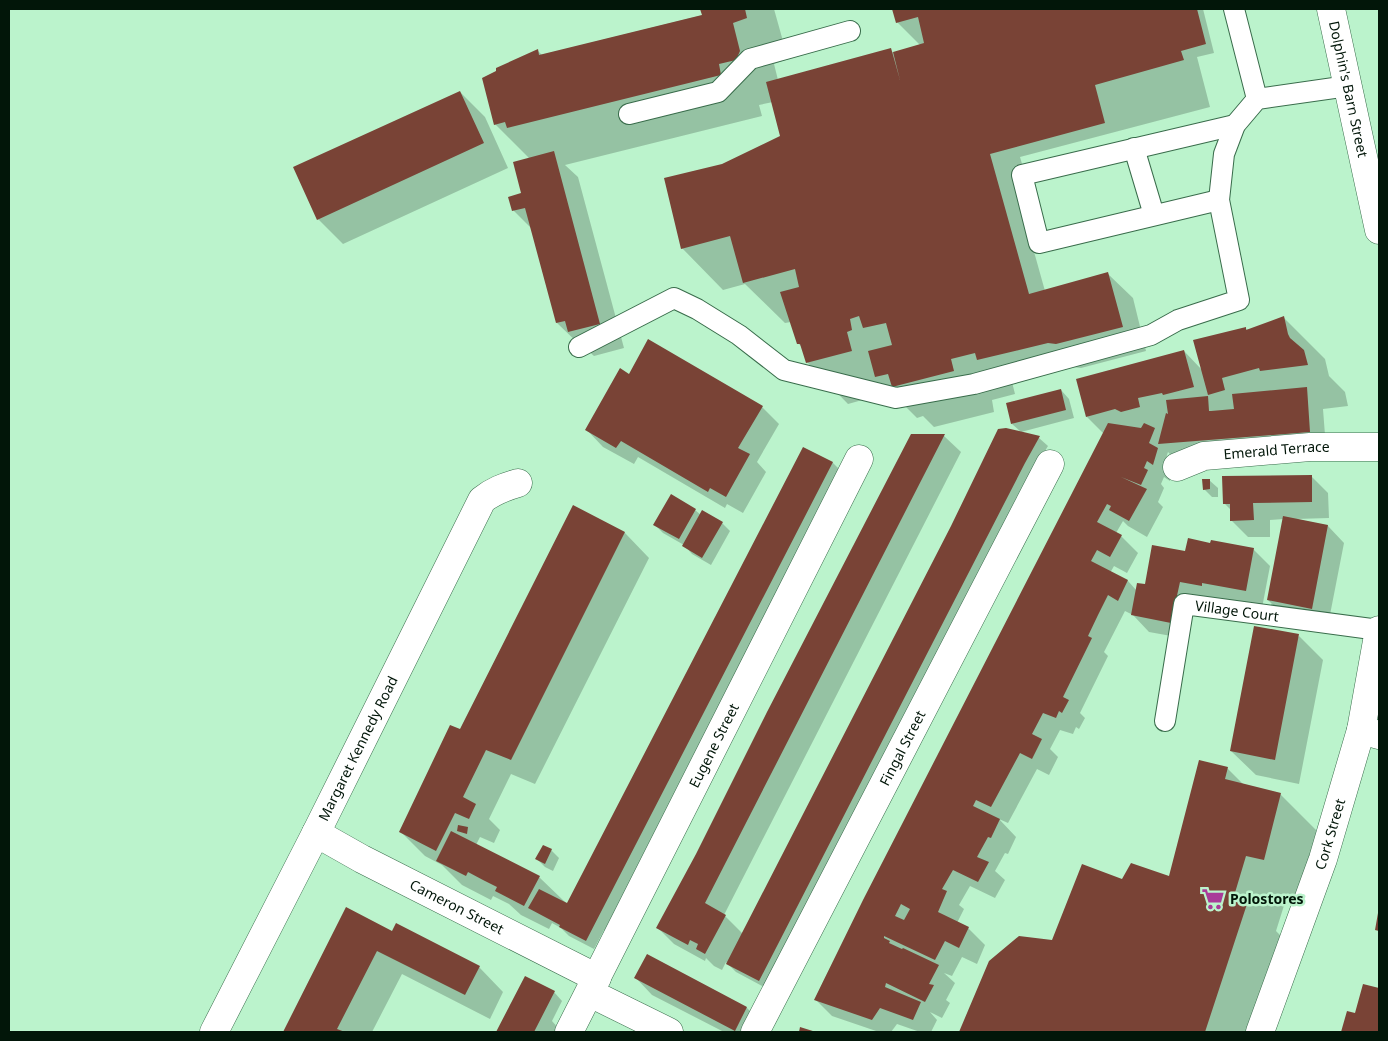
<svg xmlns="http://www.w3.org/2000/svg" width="1388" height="1041" font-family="'Noto Sans',sans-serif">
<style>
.shadow{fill:#0003}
.building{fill:#794336;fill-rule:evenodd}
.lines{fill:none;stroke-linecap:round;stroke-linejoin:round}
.service-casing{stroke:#396c4b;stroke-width:22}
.minor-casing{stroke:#396c4b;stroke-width:29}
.secondary-casing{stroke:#396c4b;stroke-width:29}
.service{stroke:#fff;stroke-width:20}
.minor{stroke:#fff;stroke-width:28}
.secondary{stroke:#fff;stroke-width:28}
.labels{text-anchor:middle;stroke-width:5;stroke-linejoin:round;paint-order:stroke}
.street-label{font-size:14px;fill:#021609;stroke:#bbf3cc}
.poi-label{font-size:14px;font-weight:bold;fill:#021609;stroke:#bbf3cc;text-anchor:start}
</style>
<rect width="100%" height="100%" fill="#bbf3cc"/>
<path class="shadow" d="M702,9h72l14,50 -14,5 4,16 112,-30 4,3 27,-7 -24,-24 -3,-13h309l11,44 -17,4 13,50 -190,50 11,38 -12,3 26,93 63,-17 25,24 13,53 -65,17 -8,-1 -61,15 3,12 -23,6 2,12 -60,15 -11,-11 -6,2 -26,-26 -43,12 -41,-42 -4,-14 -5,-5 -7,-21 -6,1 -40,-39 -22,6 -41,-42 41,-82 59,-29 -9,-35 -14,3 3,11 -197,49 13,12 46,171 -30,8 -10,-9h-2l-25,-24 -25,-94 -18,-18 -4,-14 13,-3 7,-35 -35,-35 43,-73 4,4 161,-40z
M460,92l25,25 23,51 -165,76 -25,-25z
M1284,318l41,41 4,17 16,16 3,14 -25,3 3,39 -149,13 -9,-9 -2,6 8,8 -4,15 -6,-4 -3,7 3,4 -6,14 5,5 -16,30 -19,-11 -5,-5 -7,12 5,3 17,17 -11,20 -13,-7 -4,7 18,8 9,10 9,-5 40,-33 25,-9 42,5 17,17 -8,42 -66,-10 -8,41 -39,-7 -16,-17 -8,-4 -21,41 4,4 -28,57 5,5 -6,11 -3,-2 -3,7 -13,-4 -10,19 8,8 -9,18 -12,-6 -29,54 -9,-4 17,18 -8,17 -3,-1 -10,18 10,9 -10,18 -25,-12 -11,19 5,4 -7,14 11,5 17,17 -8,19 -15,-7 -10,19 -8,-3 11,10 -9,17 4,3 -8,15 -12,-6 7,8 -6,12h-11l-23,-8 -6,8h-12l-47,-16 -17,-17 9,-19 280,-546 -17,-17 97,-66 18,19 43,-42 3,2z
M1061,390l8,9 5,19 -53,14 -9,-8z
M762,407l17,17 -22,38 9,10 -23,41 -16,-9 -2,4 -87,-51 -4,7 -31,-17 -16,-17z
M1006,429l33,9 9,8 -15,25 -265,518 -32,-17 -10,-10 -4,8 -8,-4 -8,-8 -1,3 -31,-17 -16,-16 40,-73 214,-419h32l17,16 -237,463 19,19 209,-407z
M804,448l29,15 17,17 -236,455 -10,-5 -10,19 -25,-13 -8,-8 -9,-5 -3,6 -28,-14 -12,-11 -16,-8 -2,4 -29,-15 -20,-20 -17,-9 -25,-25 60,-101 113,-223 52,26 24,25 -114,226 -24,-10 -22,45 11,11 -6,13 -14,-6 -4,8 63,32 25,24 8,7z
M1311,476l17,17 1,25 -33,1 32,7 16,17 -16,82 -43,-8 -17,-17 16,-81 -14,1v17h-22l-17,-17v-10l-7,-7z
M1209,480l9,8v9h-6l-8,-8z
M695,510l6,5 21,8 8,8 -19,34 -19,-11 -8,-9 -21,-12 -8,-8z
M1299,636l24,24 -24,124 -43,-9 -25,-24z
M1227,768l17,17 36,9 41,41 -16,65 -18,-4 -11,35 12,12 -29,89h-299l30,-70 63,-21 70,-60 47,-4z
M551,850l8,8 -6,13 -8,-4 -8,-8z
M393,932l86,35 24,25 -13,27 -88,-45 -30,58h-88l26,-53z
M647,955l100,53 17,17 -4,7h-36l-72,-37 -16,-17z
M1364,985l15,4v43h-37l5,-19 9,2z
M554,992l8,9 -10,20 8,9 -1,2h-62l18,-34z"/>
<path class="building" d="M700,9h45l2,9 -14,5 7,28 -4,9 -17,4 2,11 -214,53 -2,-6 -11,3 -12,-47 14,-7v-3l42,-19 1,6 163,-40z
M892,9h305l9,35 -25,7 3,9 -89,25 10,38 -115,31 39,140 79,-22 15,55 -67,17 -8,-1 -71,17 -2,-7 -24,6 3,12 -62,16 -4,-13 -13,3 -7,-26 24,-6 -6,-22 -23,5 -4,-12 -9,3 2,11 -5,2 5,19 -46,12 -6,-19h-3l-17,-52 19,-5 -4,-18 -52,14 -13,-47 -49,13 -17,-71 58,-14 58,-28 -14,-54 125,-34 9,32 -7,-28 31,-9 -6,-26 -22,6z
M460,91l24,52 -167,77 -24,-53z
M554,151l46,173 -32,8 -3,-11 -9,2 -31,-115 -13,3 -4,-14 13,-4 -8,-31z
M1284,316l4,18 2,4 14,12 4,15 -48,6 -1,-3 -37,10 3,12 -17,5 -15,-55 53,-13v3z
M648,339l115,67 -25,42 12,6 -24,43 -16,-9 -2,4 -87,-51 -5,7 -31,-18 35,-62 9,6z
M1184,350l10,37 -31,8 -1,-2 -24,5 2,9 -19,5 -6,-3 -29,8 -10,-38z
M1307,387l3,45 -152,12 8,-31 2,1 -2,-14 42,-4 1,15h2l23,-2 -2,-15z
M1061,389l5,21 -55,14 -5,-21z
M1108,423l33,5 3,-5 11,5 -6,15 9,5 -5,17 -6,-4 -3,7 4,2 -7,15 -20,-8 26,12 -18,32 -20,-11 2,-4 -4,-2 -10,18 25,13 -12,22 -13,-7 -6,11 37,19 -10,21 -10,-6 -10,20 -10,21 4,2 -29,59 6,3 -7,13 -3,-2 -3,7 -13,-5 -11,21 10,5 -10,20 -12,-6 -29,54 -15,-7 -3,6 27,13 -9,19 -3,-1 -11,20 12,5 -11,20 -25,-12 -11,19 5,2 -9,21 31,15 -10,21 -14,-7 -10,19 -51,-24v2l6,3 -1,2 13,6 1,-1 36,17 -10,19 5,1 -9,17 -39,-19 -1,4 36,15 -8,18 -33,-12 -8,12 -58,-20 49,-100zM901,904l9,5 -6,11 -9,-4z
M1006,428l34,8 -15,27 -266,518 -33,-17 225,-438 47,-97z
M911,434h34l-240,469 21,12 -21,39 -9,-5 2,-5 -8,-4 -2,5 -32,-17 40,-74 71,-142z
M803,447l30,15 -247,479 -27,-14 1,-2 -32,-17 11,-19 28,14z
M1312,475v27l-59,1 1,17 -24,1v-17h-7l-1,-28z
M1202,479h8v10l-7,1z
M671,494l25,15 -17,30 -26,-14z
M573,505l52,27 -114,228 -25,-10 -23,47 13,7 -7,15 -14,-6 -19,38 -37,-19 51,-107 10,4z
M702,510l21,12 -21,36 -20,-12z
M1283,516l45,9 -16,84 -45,-9z
M1188,538l22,5 1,-3 43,8 -8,43 -44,-8v3l-22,-4 -9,41 -40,-8 6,-32 8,1 7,-39 33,6z
M1254,626l45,8 -24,126 -45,-9z
M1199,760l29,7 -3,12 56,14 -17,67 -18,-4 -12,40 14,5 -43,131h-246l30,-71 30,-25 33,4 30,-76 40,15 9,-16 38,13z
M458,825l10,2 -1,7 -10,-3z
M451,831l89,45 -16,30 -29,-15 2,-4 -14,-7 -15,-8 -2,4 -30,-15z
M543,845l9,4 -7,15 -10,-5z
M346,907l46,24 4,-8 84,43 -15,29 -88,-44 -40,78 8,3h-62z
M1378,913h1v18l-4,-1z
M647,954l100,53 -12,24 -101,-53z
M525,976l30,15 -21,41h-38z
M1363,984l16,4v44h-38l6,-21 8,2z
M800,1027l16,5h-17z"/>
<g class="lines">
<defs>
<g id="service">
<path d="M1234,9l23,90"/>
<path d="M629,114l89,-22 32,-33 100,-28"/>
<path d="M1134,148l20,67"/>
<path d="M1219,200l-180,43 -17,-68 213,-50"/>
<path d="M579,347l95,-49 23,11 42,26 45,35 112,28 78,-14 177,-49 27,-15 61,-20 -20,-100 5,-46 11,-29 22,-26 91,-13"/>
<path id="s1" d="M1165,721l19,-117 195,26"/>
</g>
<g id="minor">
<path id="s2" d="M1177,467l27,-11 106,-9h69"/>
<path d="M1361,730l18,5"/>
<path id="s3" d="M316,833l46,26 235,119"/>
<path d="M590,993l79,39"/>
<path id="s4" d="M214,1032l102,-199 166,-333c11,-9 22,-13 36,-17"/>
<path id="s5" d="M569,1032l290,-573"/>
<path id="s6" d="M755,1032l295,-568"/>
</g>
<g id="secondary">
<path id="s7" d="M1331,9l48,221"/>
<path id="s8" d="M1260,1032l63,-173 38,-129 18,-100"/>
</g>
</defs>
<use href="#service" class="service-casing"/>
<use href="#minor" class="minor-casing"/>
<use href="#secondary" class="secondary-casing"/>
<use href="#service" class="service"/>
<use href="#minor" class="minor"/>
<use href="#secondary" class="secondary"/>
</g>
<defs>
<symbol id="supermarket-bare" viewBox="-9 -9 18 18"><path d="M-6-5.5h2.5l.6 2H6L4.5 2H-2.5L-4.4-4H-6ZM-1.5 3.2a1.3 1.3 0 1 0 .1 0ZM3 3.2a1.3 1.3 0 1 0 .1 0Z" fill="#a93b99" stroke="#bbf3cc" stroke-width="2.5" paint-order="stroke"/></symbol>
</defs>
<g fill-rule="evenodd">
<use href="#supermarket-bare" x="1197" y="883" width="32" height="32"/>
</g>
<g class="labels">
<g class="street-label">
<text dy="5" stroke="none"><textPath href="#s7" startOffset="82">Dolphin's Barn Street</textPath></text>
<text dy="5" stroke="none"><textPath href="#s2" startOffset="102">Emerald Terrace</textPath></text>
<text dy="5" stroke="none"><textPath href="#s1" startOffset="172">Village Court</textPath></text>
<text dy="5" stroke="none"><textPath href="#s5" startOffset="321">Eugene Street</textPath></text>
<text dy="5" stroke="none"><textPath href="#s6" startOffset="320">Fingal Street</textPath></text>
<text dy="5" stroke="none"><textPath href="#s4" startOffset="318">Margaret Kennedy Road</textPath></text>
<text dy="5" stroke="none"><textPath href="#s8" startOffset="210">Cork Street</textPath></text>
<text dy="5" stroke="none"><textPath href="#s3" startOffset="159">Cameron Street</textPath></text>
</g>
<g class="poi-label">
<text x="1230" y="904">Polostores</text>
</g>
</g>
<rect width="1388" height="1041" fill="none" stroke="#021609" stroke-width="20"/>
</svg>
